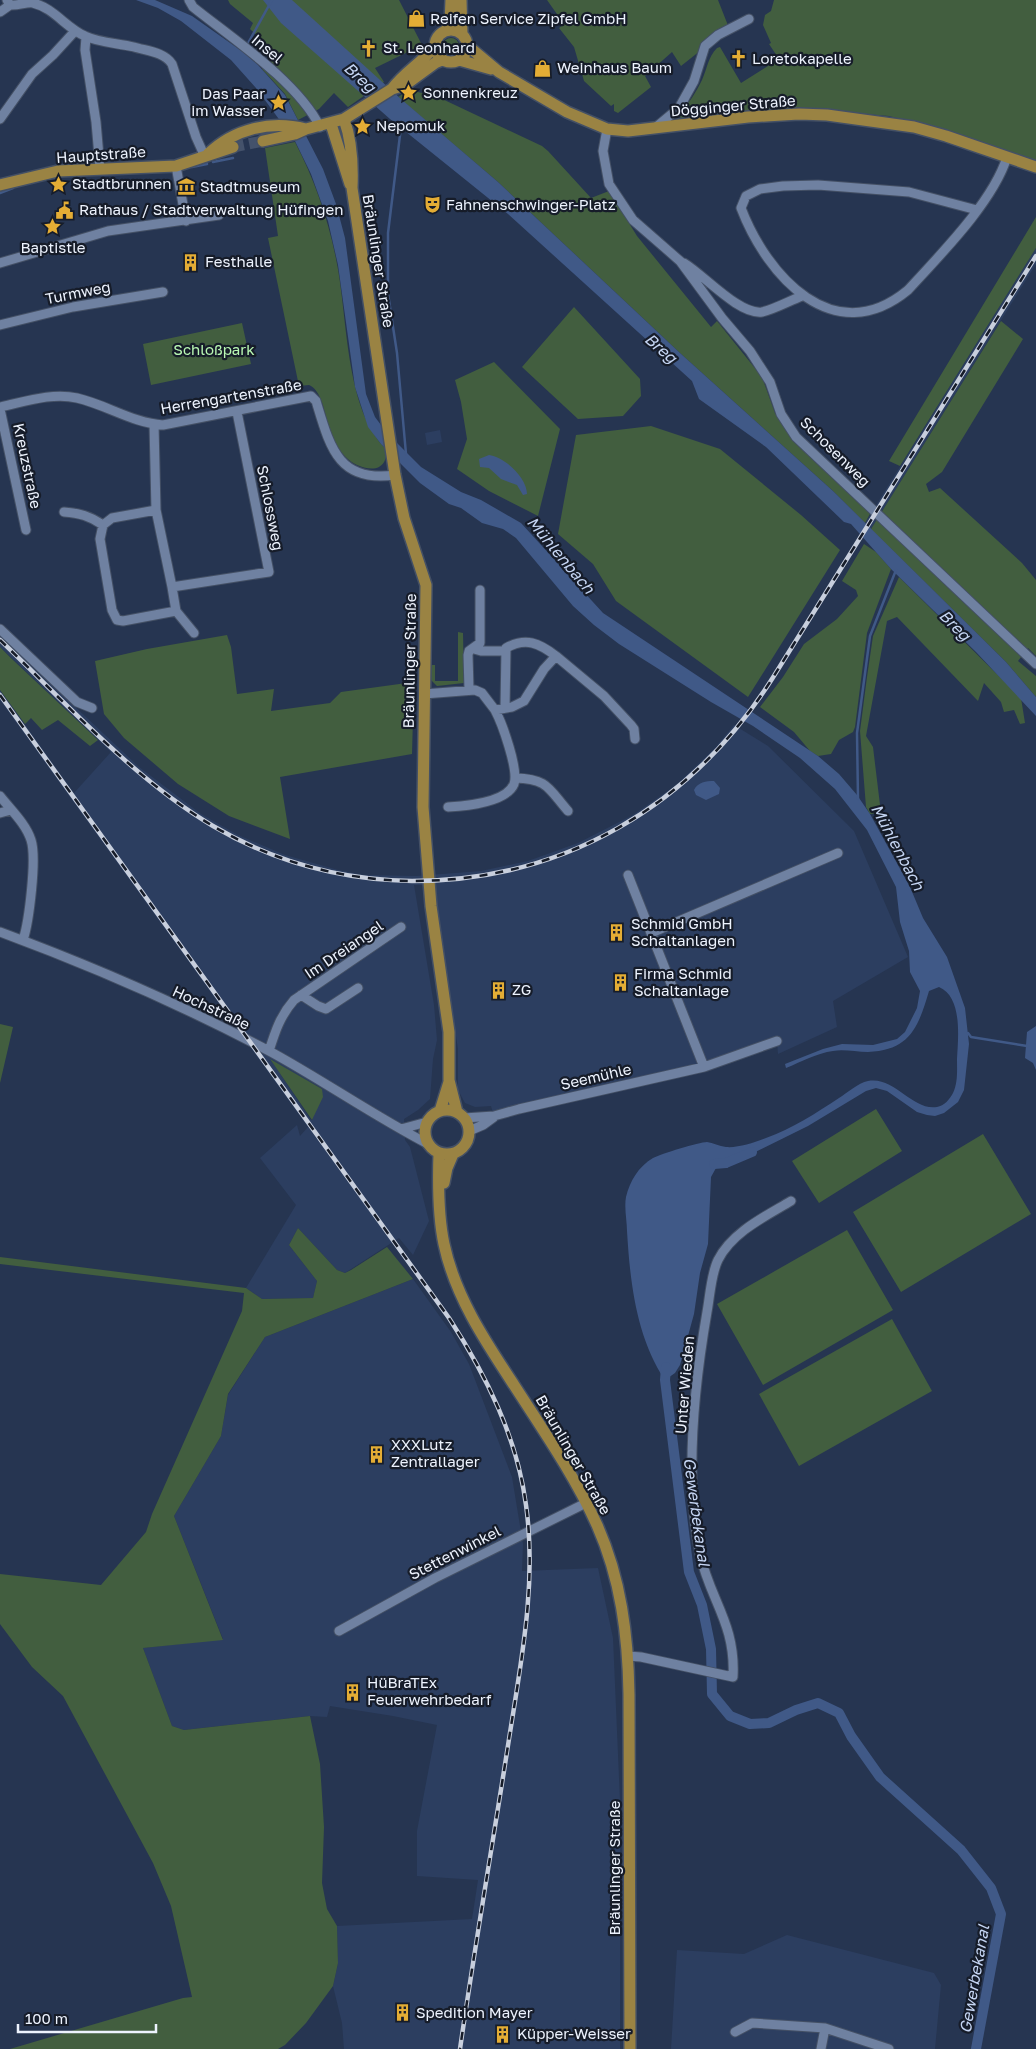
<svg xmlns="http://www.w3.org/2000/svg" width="1036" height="2049" font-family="'Golos Text',sans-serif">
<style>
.built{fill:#2c3e60;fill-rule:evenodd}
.green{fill:#425e3f}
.water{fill:#405987}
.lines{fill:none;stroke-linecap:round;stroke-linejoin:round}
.stream{stroke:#405987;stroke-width:2.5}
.canal{stroke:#405987;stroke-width:10}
.major-tunnel{stroke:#44526b;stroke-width:11;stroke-dasharray:11 5.5;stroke-linecap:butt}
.minor-casing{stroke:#445065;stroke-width:11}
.major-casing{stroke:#445065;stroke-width:14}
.minor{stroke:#6f81a1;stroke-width:9}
.major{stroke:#9a8343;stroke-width:11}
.rail-casing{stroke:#c8cfdd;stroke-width:4.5}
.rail{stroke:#161c29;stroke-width:2.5;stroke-dasharray:8;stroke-linecap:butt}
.labels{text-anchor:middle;stroke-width:4.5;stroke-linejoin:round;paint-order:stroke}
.poi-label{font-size:15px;fill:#edf3fe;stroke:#161c29;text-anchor:start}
.street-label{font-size:15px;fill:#edf3fe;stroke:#161c29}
.park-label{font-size:15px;fill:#b9f8b3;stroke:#161c29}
.water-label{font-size:16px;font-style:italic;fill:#c5d5f3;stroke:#161c29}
</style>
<rect width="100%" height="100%" fill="#263551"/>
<path class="built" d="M1036,248v16l-165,265 -6,-6z
M440,430l2,12 -15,3 -2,-12z
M0,636l139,131 62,47 37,21 47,20 53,15 25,5 53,1 65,-5 47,-10 50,-18 55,-28 42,-29 40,-38 19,-23 34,21 86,85 54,126 -75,44 4,26 -59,27 -1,-12 -73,25 -210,49 -3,-10 -16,1 -10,-4 -7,-13v-41l-20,-127 -3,-37h-21l20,120 3,35 -4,19 -3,40 -12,11 -14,9 1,21 5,7 19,74 -16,34 -14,-17 -54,35 -8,-3 -39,-42 -9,17 28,36 -4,17 -51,1 -16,-11 50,-83 -36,-47 37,-33 3,11 8,-9 -308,-427v-10l74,103 37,-41 -111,-105zM271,1060l51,29 -10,31h-1z
M413,1279l38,53 18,32 43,113 11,67 -1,27 76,-3 15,70 7,163v248h-276l-2,-26 -9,-37 5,-23 -1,-37 135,-7 6,-39 -61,-4v-45l20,-106 -44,-9 -63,-10 -3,11 -17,-1 -126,14 -12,-4 -29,-78 80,-9 -49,-123 47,-80 7,-41 37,-58z
M787,1935l147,38 7,12 -6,64h-264l6,-99 67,4z"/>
<path class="green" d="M228,0h171l23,45 -47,23 9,14 -36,25 -14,-14 -15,16 -21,11 -13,-26 -23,-25 12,-17 -24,-23 3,-6 -23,-19z
M547,0h171l11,28 -48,38 -9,-14 -27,24 6,11 -33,26 -4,-2v-7l-3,2 -27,-25 -10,-34 -15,-19 5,-4z
M774,0h262v162l-94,-32 -53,-14 -87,-7 -54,2 -67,9 -2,-7c10,-9 17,-21 23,-33 5,-11 6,-23 15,-32l3,-1 21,36 38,-24 -10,-15 2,-1 -8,-18 2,-10 6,-4z
M443 46a8 8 0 1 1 16 0a8 8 0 1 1-16 0Z
M412,88l6,4 20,5 104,49 6,5 43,47 18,-7 28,45 74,91 6,-6 45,56 13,36 17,26 79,73 -6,11 -32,-32 -153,-138 -182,-171 -100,-85z
M295,142c20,39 34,79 42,122 11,56 8,146 50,186 -1,6 -1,13 -8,17 -6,3 -16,1 -22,-2 -36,-18 -26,-70 -48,-80l-10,1 -31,-148 10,-2 -13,-88z
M1036,217v31l-136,218 -11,-5z
M574,307l66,72 1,17 -18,20 -45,3 -56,-52z
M1001,321l22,18 -81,133 -16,12 3,8 11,-4 82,75 14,17v76l-8,-8 -10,13 18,15v21l-30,-35 -135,-133z
M242,323l9,41 -100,21 -8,-41z
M494,362l66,67 -22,87 -49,-25 -32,-22 10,-30 -6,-37 -6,-22z
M651,426l69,23 81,66 39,35 -92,147 -132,-96 -23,-37 -35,-30 18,-99z
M864,544l12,8 15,17 -24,64 -12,94 -2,5 -14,8 -8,14 -13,2 -8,-5 -16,-19 -34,-25 23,-30 21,-33 33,-25 21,-23 -2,-6 -14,-9z
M899,577l122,121 4,25 -5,1 -6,-14 -10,2 -3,-10 -17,-19 -6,18 -81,-84 -10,4 -21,115 7,11 8,66 -11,1 -4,-7 -6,-76 7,-54 6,-41z
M458,632l5,1 1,50 -27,3 -6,-6v-15h4v16h23z
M227,635l4,12 6,47 37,-5 -3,22 59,-8 11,-11 73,-10 -2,72 -132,23 10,62 -61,-23 -51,-32 -54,-46 -20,-24 -9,-53 52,-12z
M0,647l12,12 86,81 -8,6 -32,-26 -16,10 -11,-12 -6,6 -25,-34z
M0,1024l13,3 -13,56z
M270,1059l52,30 1,8 -11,23z
M876,1109l26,42 -83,52 -27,-42z
M983,1134l48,80 -130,78 -48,-80z
M298,1228l39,42 8,3 6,-3 36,-23 26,32 -148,58 -37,57 -7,42 -47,80 49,124 -80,8 29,78 12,4 126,-14 10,48 4,63 -2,56 5,26 10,17 1,37 -5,23 -27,37 -21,22 -7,4h-268l173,-51 9,-1 -21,-91 -18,-43 -90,-167 -31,-29 -32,-43v-50l101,11 45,-53 6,-18 90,-203 2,-18 -244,-29v-7l246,31 16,11 51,-1 4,-17 -28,-36z
M847,1230l46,80 -130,75 -46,-81z
M892,1319l40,72 -133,75 -40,-72z"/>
<path class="water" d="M136,0h19l37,16 51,36 15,13 27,30 38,74 13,35 9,34 21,156 9,23 12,16 34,34 40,25 20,8 40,23 82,90 215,143 21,18 18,21 13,19 40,73 13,31 24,39 18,51 4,36 -5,46 -6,12 -14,11 -9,3 -8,-1 -10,-3 -30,-21 -11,-3 -10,3 -58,35 -67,33 -2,-5 -14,6 3,8h-12l-5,9 -3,67 -8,29 -6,41 -14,51 -5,8 -10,7c-29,-43 -35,-99 -38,-149 0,-10 -3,-24 -1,-34 4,-16 12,-30 27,-39 8,-4 46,-16 54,-16 6,1 12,4 19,5 12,1 28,-4 40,-9 26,-9 50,-25 73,-40 8,-5 19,-15 29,-17 27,-5 44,30 69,26 7,-1 13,-8 16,-14 5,-10 4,-23 4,-34 1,-20 6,-62 -18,-72l-10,4c-11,37 -19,59 -61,61 -12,0 -24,-3 -35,-1 -16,2 -32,11 -47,17l-1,-4 38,-15 19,-5 31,1 24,-6 8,-7 12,-24 3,-17 -10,-19 -1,-21 -9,-29 -4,-35 -29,-57 -32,-41 -35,-31 -47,-32 -42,-24 -92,-58 -25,-19 -21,-19 -57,-68 -13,-9 -21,-6 -21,-15 -12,-4 -29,-21 -39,-39 -13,-17 -13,-40 -17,-122 -10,-44 -17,-47 -16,-33 -39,-53 -25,-28 -50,-39 -23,-13z
M263,0h29l109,99 97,83 182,171 153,138 173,171 30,35v19l-60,-64 -85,-83 -40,-45 -7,-2 -78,-75 -67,-48 -7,-18 -184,-167 -118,-95 -109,-96z
M489,455c16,2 38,23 38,39l-4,1 -6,-10 -16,-6 -12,-11 -9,-1 -1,-8z
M714,781l6,7 -1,6 -13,6 -10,-5 -2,-5c4,-8 12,-9 20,-9z
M1036,1026v44l-3,-7 -8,-5 2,-26z"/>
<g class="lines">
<path class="stream" d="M247,45l25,-45
M401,127l-13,106v61l9,59 9,101
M213,162l20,-4
M192,167l15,-3
M0,193l13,-5
M858,799l-1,-66 13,-97 26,-66
M968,1033l3,4 56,9"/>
<path class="canal" d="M714,1164l12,-1 26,-11
M666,1367l-1,13 24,192 13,33 9,44 1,45 18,22 20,8 19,-1 27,-13 22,-7 21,10 12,23 29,41 81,73 30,38 10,26 -25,135"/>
<path class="major-tunnel" d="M233,147l30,-6"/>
<defs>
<path id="minor" d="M7,0l3,5c8,1 16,-3 23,-2 21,5 33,25 52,33 15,7 33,7 49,11 13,4 30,5 38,17l24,73 9,20
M189,0l4,7c40,32 105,75 127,120
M0,12l10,-7
M86,37l-1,13 11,72 4,46
M0,119l32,-45 21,-19 22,-24
M655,128l24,-20 15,-27 11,-35 13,-11 31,-16
M607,129l-4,22 6,33 24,36 47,41 42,57 28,33 20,31 11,32 15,23 240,227
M176,166l10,55
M977,210l-68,-18 -91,-7 -35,1 -23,3 -14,7 -5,12c26,68 93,143 167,82 32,-35 85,-88 99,-133
M0,263l108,-32 111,-16
M684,263c20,12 55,52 78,49 13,-3 27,-11 40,-16
M0,325l73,-18 90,-15
M0,407c24,-5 52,-15 77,-9 30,7 56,25 86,27l148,-29 5,5c14,46 22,82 79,74
M0,409l26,121
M154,424l2,86 16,77 4,24 18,22
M64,512c15,1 26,4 39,13l9,-7 44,-8
M103,525l-3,14 12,71 5,10 6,1 53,-10
M172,587l97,-15 -32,-160
M0,629l77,73 15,6
M474,649l7,2h24
M556,656l48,40 27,29 3,4 1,10
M469,689l-1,-34 1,-4 11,-8v-53
M424,694l51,-4 7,3 13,17 17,-3 12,-6 20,-32 12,-13c-17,-13 -30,-19 -50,-8l-1,60
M515,778c33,1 33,10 53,33
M0,796c11,14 26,28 31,44 6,18 -2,82 -8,100
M448,807c17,-1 58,-4 66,-23 5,-14 -12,-61 -19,-74
M0,813l11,-3
M628,875l76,192
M0,932c92,34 184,74 271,120 53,29 103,64 157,92
M651,933l187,-80
M301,995l17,11 8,3 32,-21
M269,1051c6,-19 11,-35 25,-51l107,-73
M464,1118l30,-2 25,-7 185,-42 73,-26
M401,1129l26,-7
M469,1131l14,-6 11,-8
M339,1631l96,-53 151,-75
M628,1656l13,1 92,20c3,-53 -23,-77 -33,-123 -16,-76 -6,-167 7,-242 3,-16 4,-38 11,-52 14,-28 48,-44 73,-59
M735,2032l17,-9 73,5 64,21
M821,2049l4,-21"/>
<path id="major" d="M461,0l1,34
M435 46a16 16 0 1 1 32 0a16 16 0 1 1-32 0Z
M446,30l4,-7 1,-23
M468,46l31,26 68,40 40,17 21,2 26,-3 94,-11 51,-3 28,1 87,12 32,9 90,31
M459,60l32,9
M392,89c12,-17 30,-26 43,-43
M344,119c8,22 9,46 8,69l43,287 9,43 22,67 -3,222 8,99 18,126v48l8,32
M331,124l19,60
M263,141l32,-7 11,-5 38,-10 48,-30 13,-4 30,-22 7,-3
M208,154c26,-25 62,-34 98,-25
M0,185l58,-14 118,-5 57,-19
M425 1132a22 22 0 1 1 44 0a22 22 0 1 1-44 0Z
M440,1111l9,-29
M439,1153c-1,29 -1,63 5,91 11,52 41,97 70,141 29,45 61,91 83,140 24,54 31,110 32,169l1,355
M444,1183l3,-15 6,-14"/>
</defs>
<use href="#minor" class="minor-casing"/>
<use href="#major" class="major-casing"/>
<use href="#minor" class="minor"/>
<use href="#major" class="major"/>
<defs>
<path id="rail" d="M0,640c66,63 135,140 213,186 61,36 129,54 199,55 152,0 279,-75 360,-202l264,-423
M0,695l449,623c37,57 68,119 77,187 11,78 -5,157 -17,234 -16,103 -34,206 -49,310"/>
</defs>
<use href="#rail" class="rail-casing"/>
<use href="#rail" class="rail"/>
</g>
<defs>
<symbol id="shop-bare" viewBox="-9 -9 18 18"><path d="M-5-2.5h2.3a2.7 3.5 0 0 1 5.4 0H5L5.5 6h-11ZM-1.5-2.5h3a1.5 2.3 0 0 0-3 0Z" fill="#e4ad35" stroke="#161c29" stroke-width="2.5" paint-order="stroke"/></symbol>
<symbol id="church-bare" viewBox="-9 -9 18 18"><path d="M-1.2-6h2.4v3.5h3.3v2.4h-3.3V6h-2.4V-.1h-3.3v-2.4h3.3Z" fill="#e4ad35" stroke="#161c29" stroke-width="2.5" paint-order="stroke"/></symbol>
<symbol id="sight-bare" viewBox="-9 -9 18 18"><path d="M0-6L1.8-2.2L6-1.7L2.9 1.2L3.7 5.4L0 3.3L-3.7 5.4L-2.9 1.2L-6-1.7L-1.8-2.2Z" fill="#e4ad35" stroke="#161c29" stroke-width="2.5" paint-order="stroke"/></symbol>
<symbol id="museum-bare" viewBox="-9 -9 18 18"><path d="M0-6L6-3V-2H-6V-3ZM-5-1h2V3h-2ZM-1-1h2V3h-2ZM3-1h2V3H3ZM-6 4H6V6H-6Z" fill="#e4ad35" stroke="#161c29" stroke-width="2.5" paint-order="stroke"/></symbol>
<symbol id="theatre-bare" viewBox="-9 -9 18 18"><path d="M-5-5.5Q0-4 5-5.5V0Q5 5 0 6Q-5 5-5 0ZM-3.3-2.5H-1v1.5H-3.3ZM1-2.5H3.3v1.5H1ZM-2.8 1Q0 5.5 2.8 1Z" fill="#e4ad35" stroke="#161c29" stroke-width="2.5" paint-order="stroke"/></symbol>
<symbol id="civic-bare" viewBox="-9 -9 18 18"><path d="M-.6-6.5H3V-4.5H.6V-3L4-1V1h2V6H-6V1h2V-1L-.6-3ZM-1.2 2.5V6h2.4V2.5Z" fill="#e4ad35" stroke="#161c29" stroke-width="2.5" paint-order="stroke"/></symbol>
<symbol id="building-bare" viewBox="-9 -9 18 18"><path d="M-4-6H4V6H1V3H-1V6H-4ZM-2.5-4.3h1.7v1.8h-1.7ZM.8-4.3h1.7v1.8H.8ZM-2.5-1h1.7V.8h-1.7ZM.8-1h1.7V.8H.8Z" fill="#e4ad35" stroke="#161c29" stroke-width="2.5" paint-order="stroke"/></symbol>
</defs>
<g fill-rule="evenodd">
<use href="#shop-bare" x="404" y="6" width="25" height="25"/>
<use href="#church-bare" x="356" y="36" width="25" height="25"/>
<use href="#church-bare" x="726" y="46" width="25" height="25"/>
<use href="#shop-bare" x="530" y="56" width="25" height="25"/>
<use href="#sight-bare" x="396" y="80" width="25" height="25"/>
<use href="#sight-bare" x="266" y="90" width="25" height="25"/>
<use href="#sight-bare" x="350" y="114" width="25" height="25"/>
<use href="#sight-bare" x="46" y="172" width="25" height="25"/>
<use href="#museum-bare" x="174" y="174" width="25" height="25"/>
<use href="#theatre-bare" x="420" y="192" width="25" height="25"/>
<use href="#civic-bare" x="52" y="198" width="25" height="25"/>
<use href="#sight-bare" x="40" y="214" width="25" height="25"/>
<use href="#building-bare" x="178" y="250" width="25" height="25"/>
<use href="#building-bare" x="604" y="920" width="25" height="25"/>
<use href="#building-bare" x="608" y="970" width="25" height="25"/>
<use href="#building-bare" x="486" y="978" width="25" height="25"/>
<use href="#building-bare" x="364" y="1442" width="25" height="25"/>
<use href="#building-bare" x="340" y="1680" width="25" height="25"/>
<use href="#building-bare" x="390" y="2000" width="25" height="25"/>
<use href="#building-bare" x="490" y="2022" width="25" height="25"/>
</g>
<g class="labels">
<g class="poi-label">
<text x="430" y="24">Reifen Service Zipfel GmbH</text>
<text x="383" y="53">St. Leonhard</text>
<text x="752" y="64">Loretokapelle</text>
<text x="557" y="73">Weinhaus Baum</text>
<text x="423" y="98">Sonnenkreuz</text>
<text x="265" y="99" text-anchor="end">Das Paar<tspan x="265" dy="17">im Wasser</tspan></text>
<text x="376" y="131">Nepomuk</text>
<text x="72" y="189">Stadtbrunnen</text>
<text x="200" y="192">Stadtmuseum</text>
<text x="446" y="210">Fahnenschwinger-Platz</text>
<text x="79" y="215">Rathaus / Stadtverwaltung Hüfingen</text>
<text x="53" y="253" text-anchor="middle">Baptistle</text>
<text x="205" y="267">Festhalle</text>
<text x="631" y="929">Schmid GmbH<tspan x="631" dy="17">Schaltanlagen</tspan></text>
<text x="634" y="979">Firma Schmid<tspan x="634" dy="17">Schaltanlage</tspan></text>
<text x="512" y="995">ZG</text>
<text x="391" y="1450">XXXLutz<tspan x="391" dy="17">Zentrallager</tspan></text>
<text x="367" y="1688">HüBraTEx<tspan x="367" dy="17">Feuerwehrbedarf</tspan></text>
<text x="416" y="2018">Spedition Mayer</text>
<text x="517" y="2039">Küpper-Weisser</text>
</g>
<g class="street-label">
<text transform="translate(267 49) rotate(40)" y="5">Insel</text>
<text transform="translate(733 106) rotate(-5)" y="5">Dögginger Straße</text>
<text transform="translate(101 155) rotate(-4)" y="5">Hauptstraße</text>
<text transform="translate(378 261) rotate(81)" y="5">Bräunlinger Straße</text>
<text transform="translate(78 293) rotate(-11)" y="5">Turmweg</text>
<text transform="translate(231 397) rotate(-10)" y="5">Herrengartenstraße</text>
<text transform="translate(835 452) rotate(45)" y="5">Schosenweg</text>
<text transform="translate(27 466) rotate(78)" y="5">Kreuzstraße</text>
<text transform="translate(270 508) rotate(79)" y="5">Schlossweg</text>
<text transform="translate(410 661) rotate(-89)" y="5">Bräunlinger Straße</text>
<text transform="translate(344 950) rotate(-34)" y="5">Im Dreiangel</text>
<text transform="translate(211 1008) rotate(25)" y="5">Hochstraße</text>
<text transform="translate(596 1077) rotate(-13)" y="5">Seemühle</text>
<text transform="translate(685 1385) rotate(-85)" y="5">Unter Wieden</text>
<text transform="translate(573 1455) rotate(60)" y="5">Bräunlinger Straße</text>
<text transform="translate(455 1553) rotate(-27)" y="5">Stettenwinkel</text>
<text transform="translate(615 1868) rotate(-90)" y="5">Bräunlinger Straße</text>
</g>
<g class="park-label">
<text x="214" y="355">Schloßpark</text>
</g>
<g class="water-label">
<text transform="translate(360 77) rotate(42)" y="6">Breg</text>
<text transform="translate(661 348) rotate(41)" y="6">Breg</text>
<text transform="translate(561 555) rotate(50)" y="6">Mühlenbach</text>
<text transform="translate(955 625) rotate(45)" y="6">Breg</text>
<text transform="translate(898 847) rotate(62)" y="6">Mühlenbach</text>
<text transform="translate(697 1512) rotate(82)" y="6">Gewerbekanal</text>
<text transform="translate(974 1979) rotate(-80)" y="6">Gewerbekanal</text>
</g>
</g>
<path d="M18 2024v8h138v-8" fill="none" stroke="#edf3fe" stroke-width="2.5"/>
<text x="25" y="2024" font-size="15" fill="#edf3fe" stroke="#161c29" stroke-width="4" paint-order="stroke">100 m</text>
</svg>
